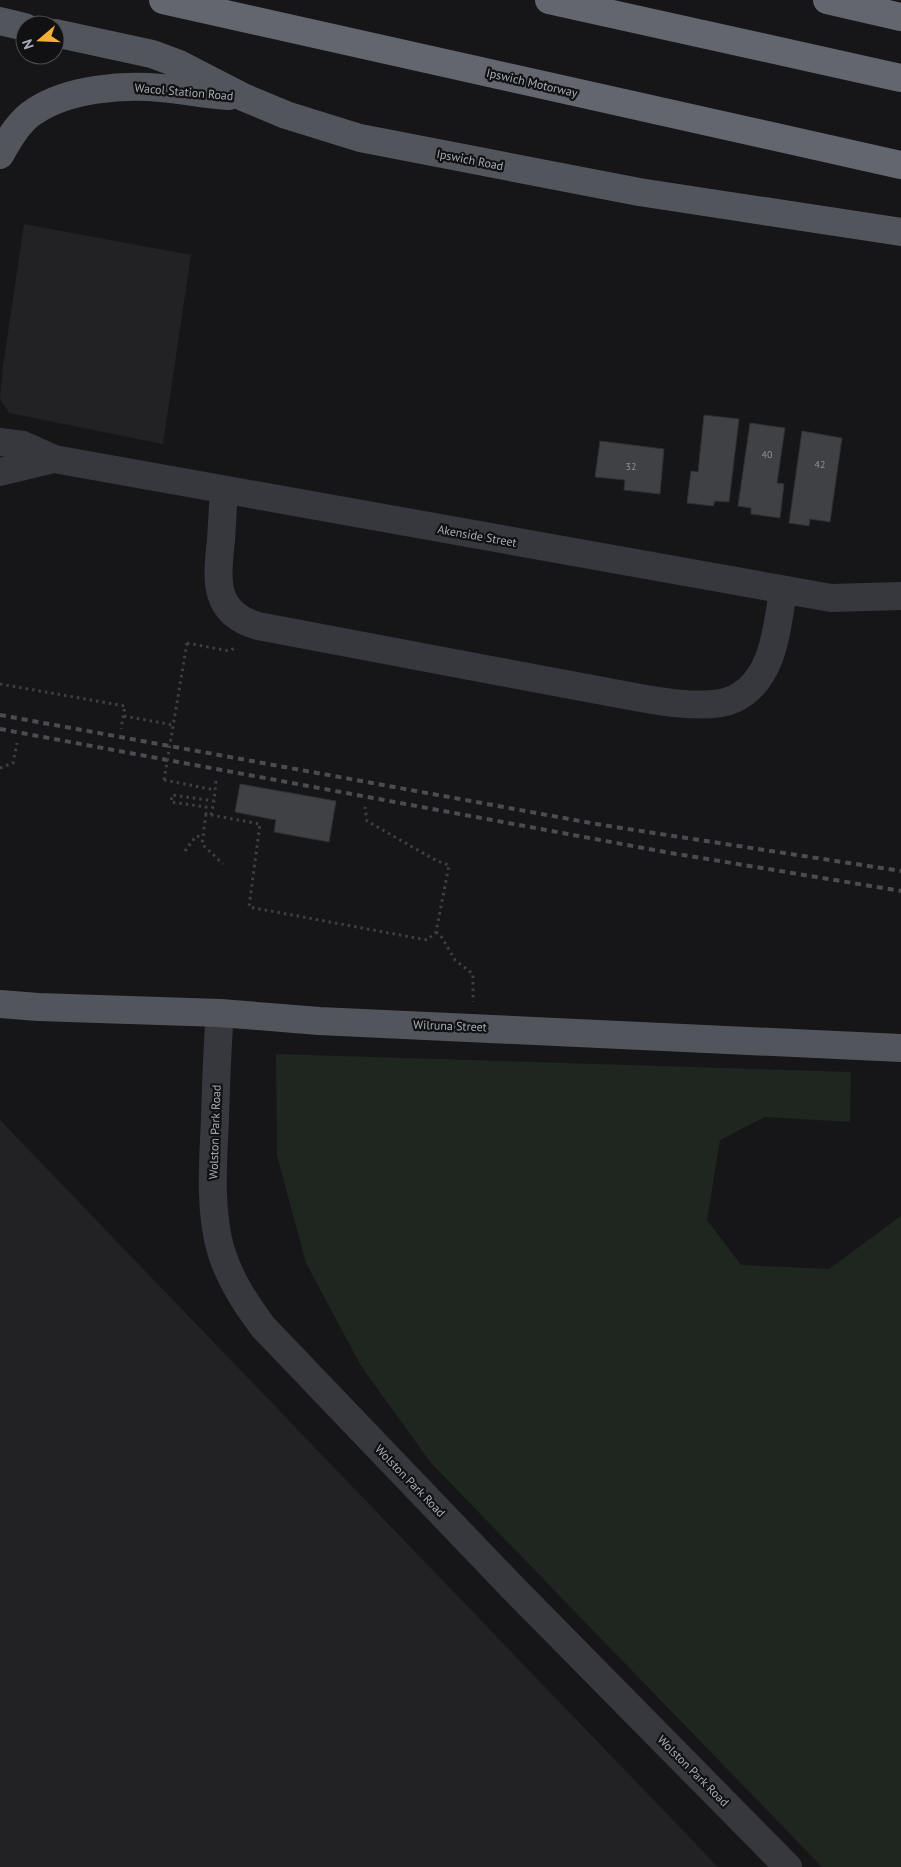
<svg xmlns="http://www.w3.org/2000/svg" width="901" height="1867" font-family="'PT Sans',sans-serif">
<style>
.built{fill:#222225}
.green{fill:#1e261f}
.building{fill:#404145;stroke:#303034}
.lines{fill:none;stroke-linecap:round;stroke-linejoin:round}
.path{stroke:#3d3f44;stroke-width:3;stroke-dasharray:2.5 4;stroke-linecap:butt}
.minor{stroke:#37383d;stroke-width:28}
.major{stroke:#53555c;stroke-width:28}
.highway{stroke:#63666e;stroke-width:28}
.rail{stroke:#4a4c52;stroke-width:4;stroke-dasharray:6 5;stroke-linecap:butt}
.path-bridge{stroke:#3d3f44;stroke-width:3;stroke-dasharray:2.5 4;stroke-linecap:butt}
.labels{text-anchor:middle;stroke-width:4.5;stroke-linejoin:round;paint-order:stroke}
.number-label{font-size:10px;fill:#8e929b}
.street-label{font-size:12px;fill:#a8adb8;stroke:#111113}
</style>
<rect width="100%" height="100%" fill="#161618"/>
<path class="built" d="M24,224l167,31 -28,189 -154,-31 -9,-14 3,-33z
M0,1120l718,747h-718z"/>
<path class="green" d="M276,1054l575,18 -1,50 -85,-5 -45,23 -13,80 34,45 88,4 72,-53v651h-79l-391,-404 -70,-97 -55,-103 -29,-107z"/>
<path class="building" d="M704,415l35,4 -10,83 -14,-1 -2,5 -26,-3 4,-32 7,1z
M750,423l35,5 -8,55 7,1 -4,34 -29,-4v-6l-13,-2z
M802,431l40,7 -12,84 -20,-3 -1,7 -20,-3z
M600,441l64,8 -4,45 -36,-4 1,-10 -30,-3z
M240,784l96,17 -7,41 -55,-10 2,-12 -41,-8z"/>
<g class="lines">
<path class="path" d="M187,643l42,8 8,-4
M0,684l125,22 -4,23
M124,716l49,9
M0,768l13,-5 4,-20
M164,780l51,10
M216,781l-2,20 -42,-6 -1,7 35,5v7l54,10 -11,83 178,33 9,-8 13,-67 -12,-4 -70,-40 -2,-14
M206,814l-4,30 21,20
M211,815l3,-14
M185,851l11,-15 7,1
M436,932l5,4 14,24 18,14v28"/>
<path class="minor" d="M0,442l23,3 31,14 777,139 70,-2
M0,472l54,-13
M224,490c-1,16 -2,34 -3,50 -4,39 -9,73 37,86 79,15 158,30 238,45 36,7 71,13 107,20 34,6 101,22 131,8 40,-19 43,-71 49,-109
M220,1013c-3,35 -4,71 -5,106 -2,43 -6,90 6,132 9,29 25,53 42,76l249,260 276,280"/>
<path class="major" d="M0,21l25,6
M55,33l97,21 27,10 64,33 43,18 74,23 279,54 262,40
M0,155c9,-16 19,-34 35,-44 33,-22 88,-27 126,-23 23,2 45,7 68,8
M0,1004l38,3 182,6 99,8 582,27"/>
<path class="highway" d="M163,0l738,165
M549,0l352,78
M827,0l74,17"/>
<path class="rail" d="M0,715l602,110 299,46
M0,729l665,123 236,39"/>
<path class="path-bridge" d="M164,780l23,-137"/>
</g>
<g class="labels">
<g class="number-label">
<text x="767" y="458">40</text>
<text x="820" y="468">42</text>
<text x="631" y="470">32</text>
</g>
<g class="street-label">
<text transform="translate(532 83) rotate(13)" y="4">Ipswich Motorway</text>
<text transform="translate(184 92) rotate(5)" y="4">Wacol Station Road</text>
<text transform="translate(470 160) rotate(11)" y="4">Ipswich Road</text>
<text transform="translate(477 536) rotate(10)" y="4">Akenside Street</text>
<text transform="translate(450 1026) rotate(2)" y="4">Wilruna Street</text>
<text transform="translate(215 1132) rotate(-88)" y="4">Wolston Park Road</text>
<text transform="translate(410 1481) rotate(46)" y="4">Wolston Park Road</text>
<text transform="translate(693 1771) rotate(45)" y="4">Wolston Park Road</text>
</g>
</g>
<g transform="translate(40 40) rotate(251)"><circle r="24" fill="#111113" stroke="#4d4f55"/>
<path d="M0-4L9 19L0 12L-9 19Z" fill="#f2b134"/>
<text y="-8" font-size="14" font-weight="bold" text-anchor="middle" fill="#a8adb8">N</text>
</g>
</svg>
